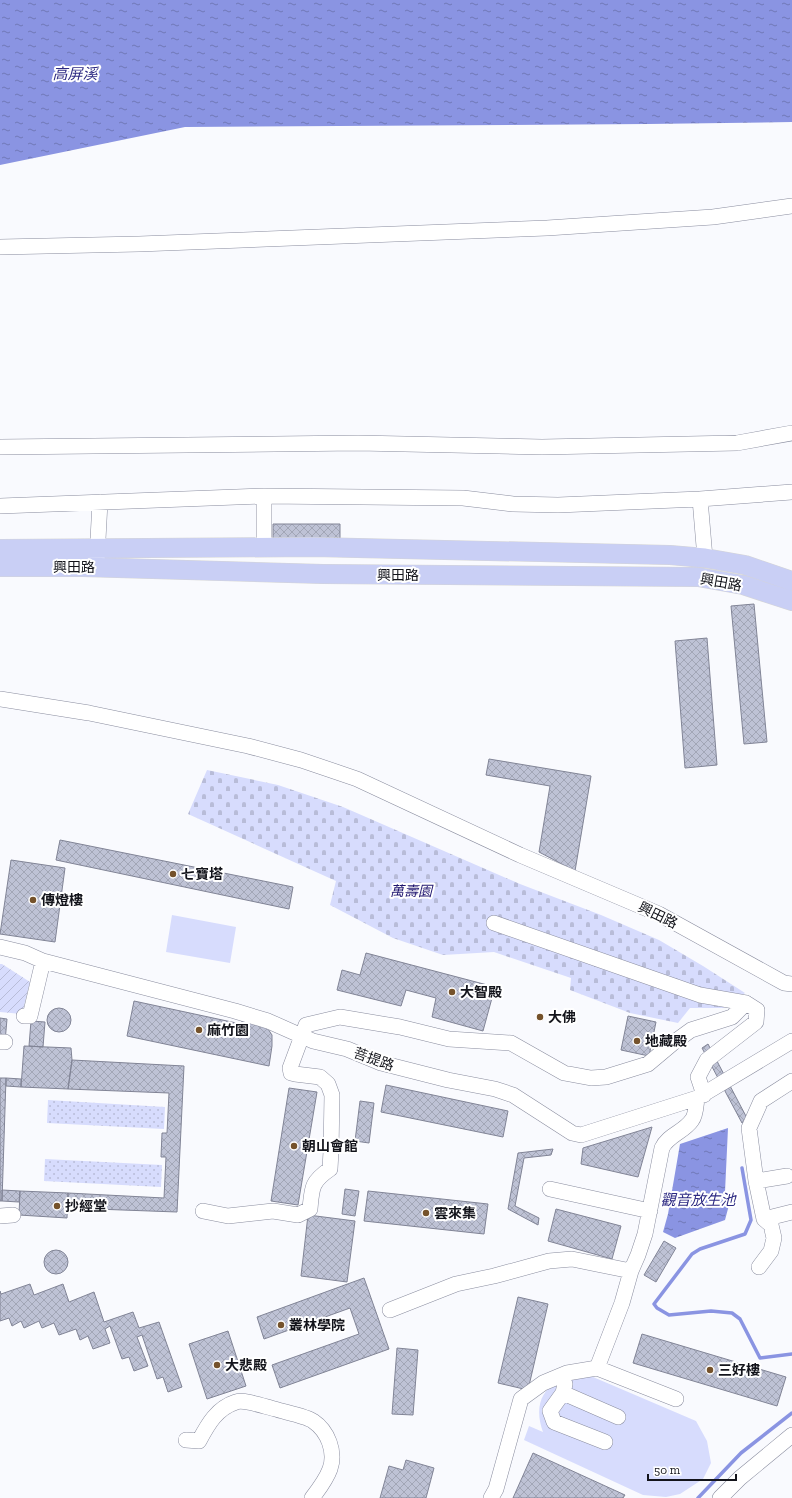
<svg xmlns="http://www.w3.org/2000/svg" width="792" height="1498" font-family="'Zilla Slab','Noto Sans TC',serif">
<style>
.grass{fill:url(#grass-dots)}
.cemetery{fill:url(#cemetery-stones)}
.garden{fill:url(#garden-furrows)}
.pitch{fill:#d7dcfd}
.water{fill:url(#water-ripples)}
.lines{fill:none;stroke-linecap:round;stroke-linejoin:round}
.stream{stroke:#8a94e2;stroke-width:3.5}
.building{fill:url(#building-cross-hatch);stroke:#818496}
.minor-casing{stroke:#8a8d9f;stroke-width:16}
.major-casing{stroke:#d5d5d6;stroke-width:20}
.minor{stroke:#fff;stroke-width:15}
.major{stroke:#c9cff5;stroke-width:19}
.poi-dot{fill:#75522b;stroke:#fff;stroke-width:1.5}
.labels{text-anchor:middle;stroke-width:4;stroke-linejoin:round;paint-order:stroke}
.street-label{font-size:14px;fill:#13141b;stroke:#fff}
.poi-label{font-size:14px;font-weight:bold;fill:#13141b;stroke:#fff;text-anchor:start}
.park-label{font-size:14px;font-style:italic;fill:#1f156f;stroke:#fff}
.water-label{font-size:15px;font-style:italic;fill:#2c2982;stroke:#fff}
</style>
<defs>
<pattern id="grass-dots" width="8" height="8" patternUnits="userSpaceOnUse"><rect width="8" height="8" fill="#d7dcfd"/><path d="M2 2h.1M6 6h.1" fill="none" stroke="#b8bcd8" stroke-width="1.8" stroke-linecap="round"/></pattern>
<pattern id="cemetery-stones" width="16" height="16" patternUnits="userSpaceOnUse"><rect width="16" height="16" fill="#d7dcfd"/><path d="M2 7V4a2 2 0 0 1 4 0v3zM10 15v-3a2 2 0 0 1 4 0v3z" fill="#b8bcd8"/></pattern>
<pattern id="garden-furrows" width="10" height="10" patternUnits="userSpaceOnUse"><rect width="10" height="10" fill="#d7dcfd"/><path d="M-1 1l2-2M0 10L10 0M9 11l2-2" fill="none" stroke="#b8bcd8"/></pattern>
<pattern id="water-ripples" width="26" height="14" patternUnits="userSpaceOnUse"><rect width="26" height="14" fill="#8a94e2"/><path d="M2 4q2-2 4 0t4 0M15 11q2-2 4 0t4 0" fill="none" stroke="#7078b6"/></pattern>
<pattern id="building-cross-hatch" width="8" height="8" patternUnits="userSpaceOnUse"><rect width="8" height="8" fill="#bec2d5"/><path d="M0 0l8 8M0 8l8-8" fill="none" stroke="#a2a6b6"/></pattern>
</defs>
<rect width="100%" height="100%" fill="#f9fafe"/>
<path class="grass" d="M48,1100l117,7 -1,22 -117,-6z
M45,1159l117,6 -1,22 -117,-6z"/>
<path class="cemetery" d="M207,770l71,15 65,22 177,77 81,31 58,25 44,26 42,27 -22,15h-33l-12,15 -48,-10 -60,-23 1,-12 -77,-26 -51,3 -50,-17 -63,-33 6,-24 -148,-67z"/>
<path class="garden" d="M0,964h2l28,18 -8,32 -22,-2z"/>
<path class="pitch" d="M172,915l64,12 -6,36 -64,-11z
M586,1374l110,47 11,20 4,22 -8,16 -23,15 -14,3 -23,-2 -119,-55 5,-14 14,6c-7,-19 -6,-40 16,-51 7,-3 18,-4 27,-7z"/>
<path class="water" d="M0,0h792v122l-144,2 -463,3 -185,38z
M728,1128l-3,64 4,13 -4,15 -50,18 -12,-6 5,-18 12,-70z"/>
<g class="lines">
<path class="stream" d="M742,1168l9,52 -6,14 -45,15 -8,5 -38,50 3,4 12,7 42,-4 21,2 8,6 20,39 32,-4
M698,1498l43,-45 51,-40"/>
</g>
<path class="building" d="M273,524h67v16h-67z
M754,604l13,138 -23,2 -13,-138z
M707,638l10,127 -32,3 -10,-127z
M489,759l102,17 -16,95 -36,-19 11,-66 -64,-11z
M60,840l233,47 -4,22 -233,-49z
M11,860l54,8 -10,74 -55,-8z
M366,953l129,34 -12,44 -51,-14 4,-19 -30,-8 -5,16 -64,-16 5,-20 18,5z
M134,1001l107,23 2,-5 23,7 6,9v11l-3,20 -142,-30z
M47 1020a12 12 0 1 1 24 0a12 12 0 1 1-24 0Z
M628,1016l28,6 -7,34 -28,-6z
M0,1018l7,1 -2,23h-5z
M31,1021l14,1 -2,25 -14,-1z
M708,1044l40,76 -6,3 -40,-75z
M24,1046l47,2 1,12 -4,29 -47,-2z
M72,1060l112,6 -7,146 -109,-4v-15l96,5 2,-41h-5l1,-24h5l2,-40 -101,-4z
M0,1078h6l-4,123h-2z
M6,1078l15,1v8l-15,-1z
M386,1085l122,26 -5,26 -122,-25z
M289,1088l28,4 -19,113 -27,-4z
M360,1101l14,2 -5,40 -14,-2z
M652,1127l-14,50 -57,-13 2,-16z
M553,1149l-2,6 -27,3 -9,48 24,12 -1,7 -30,-16 10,-56z
M345,1189l14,2 -4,25 -13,-2z
M2,1190l18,1 -1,11 -17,-1z
M20,1191l48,2 -1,25 -48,-3z
M368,1191l120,13 -4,30 -120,-13z
M556,1209l65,17 -9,33 -64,-18z
M308,1215l47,6 -8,61 -46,-6z
M664,1241l12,7 -20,34 -12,-7z
M44 1262a12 12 0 1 1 24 0a12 12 0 1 1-24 0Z
M364,1278l25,71 -109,39 -8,-23 87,-31 -9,-26 -86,31 -7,-22z
M30,1284l4,11 29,-11 6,18 25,-10 10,30 29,-10 6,16 20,-6 23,65 -14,5 -5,-15 -6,2 -15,-44 -5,2 11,29 -14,5 -5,-14 -7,2 -12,-33 -5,3 5,14 -17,6 -5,-13 -8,4 -4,-11 -17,6 -5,-12 -12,5 -3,-7 -15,7 -3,-7 -9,5 -3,-8 -9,3v-30l1,3z
M518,1297l30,7 -20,86 -30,-7z
M228,1331l18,55 -39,13 -18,-55z
M642,1334l144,43 -9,29 -144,-43z
M397,1348l21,2 -5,65 -21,-1z
M533,1453l92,42 -2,3h-110z
M406,1460l28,8 -8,30h-46l9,-32 14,4z"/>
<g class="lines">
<defs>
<path id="minor" d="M0,247l139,-3 408,-16 166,-11 79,-11
M0,447l358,-4 184,4 195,-4 55,-10
M264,496v52
M700,499l5,59
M0,506l264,-10 199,2 50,6 45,1 142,-6 92,-7
M97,558l3,-56
M0,699l89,14 159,33 53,14 56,19 163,76 139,59 125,69 8,1
M494,923l206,72 46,8
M0,947l25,6 18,8 192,50 33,10 45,20 34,8 34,14 67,17 47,9 18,6 59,38 9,2 116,-37 95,-57
M24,1016h6l13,-55
M0,1042h5
M756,1181l31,-5
M550,1189l100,22
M203,1211l25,5 45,-5 25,4 12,-6c2,-21 1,-27 20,-40l1,-18 1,-56 -4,-11 -8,-7 -25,-3 -4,-1 -1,-5 16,-43 34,-8 60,10 49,12 62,4 53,30 27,5 15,-1 42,-13 25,-21 18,-13 41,-13 14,-14 11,7 -1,12 -49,38 -9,17 6,18
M0,1216l13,-1
M764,1219l28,-7
M759,1267l12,-16 3,-13 -3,-13 -7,-6 -8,-38 -7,-53 12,-27 31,-20
M390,1310l66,-26 38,-8 55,-15 23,-2 59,12
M597,1368l79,31
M565,1384l-2,9 55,24
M563,1393l-13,18 4,11 51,20
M186,1440l13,1c9,-17 18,-33 37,-39 8,-3 30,5 39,7 9,3 31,7 38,12 15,10 23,31 17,48 -4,11 -11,20 -18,29
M491,1498l5,-9 25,-90 22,-16 24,-10 30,-5 25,-65 9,-32 7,-16 7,-21 17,-86c6,-13 22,-16 30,-28 4,-5 4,-15 5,-22
M720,1498l20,-20 52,-43"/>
<path id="major" d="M0,549l314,-2 356,8 35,3 40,7 47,16
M0,567h83l240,7 375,3 45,8 49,16"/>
</defs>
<use href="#minor" class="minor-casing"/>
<use href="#major" class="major-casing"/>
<use href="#minor" class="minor"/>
<use href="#major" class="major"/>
</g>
<g class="poi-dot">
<circle cx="173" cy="874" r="4"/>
<circle cx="33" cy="900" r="4"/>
<circle cx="452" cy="992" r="4"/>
<circle cx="540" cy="1017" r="4"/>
<circle cx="199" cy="1030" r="4"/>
<circle cx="637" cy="1041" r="4"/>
<circle cx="294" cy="1146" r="4"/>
<circle cx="57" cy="1206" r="4"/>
<circle cx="426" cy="1213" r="4"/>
<circle cx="281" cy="1325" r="4"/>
<circle cx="217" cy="1365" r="4"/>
<circle cx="710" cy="1370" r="4"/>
</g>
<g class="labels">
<g class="street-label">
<text x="74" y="572">興田路</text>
<text x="398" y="580">興田路</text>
<text transform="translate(721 582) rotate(10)" y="5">興田路</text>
<text transform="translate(658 915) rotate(26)" y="5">興田路</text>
<text transform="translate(374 1059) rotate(20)" y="5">菩提路</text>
</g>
<g class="poi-label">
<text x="181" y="879">七寶塔</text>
<text x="41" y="905">傳燈樓</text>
<text x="460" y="997">大智殿</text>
<text x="548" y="1022">大佛</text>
<text x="207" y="1035">麻竹園</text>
<text x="645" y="1046">地藏殿</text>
<text x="302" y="1151">朝山會館</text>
<text x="65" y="1211">抄經堂</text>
<text x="434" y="1218">雲來集</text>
<text x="289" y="1330">叢林學院</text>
<text x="225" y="1370">大悲殿</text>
<text x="718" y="1375">三好樓</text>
</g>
<g class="park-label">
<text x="411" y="896">萬壽園</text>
</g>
<g class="water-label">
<text x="75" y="79">高屏溪</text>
<text x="698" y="1205">觀音放生池</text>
</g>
</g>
<path d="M648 1474v6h88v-6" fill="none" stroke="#13141b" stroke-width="2"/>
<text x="654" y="1474" font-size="12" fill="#13141b" stroke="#ffffff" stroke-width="3" paint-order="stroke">50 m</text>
</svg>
